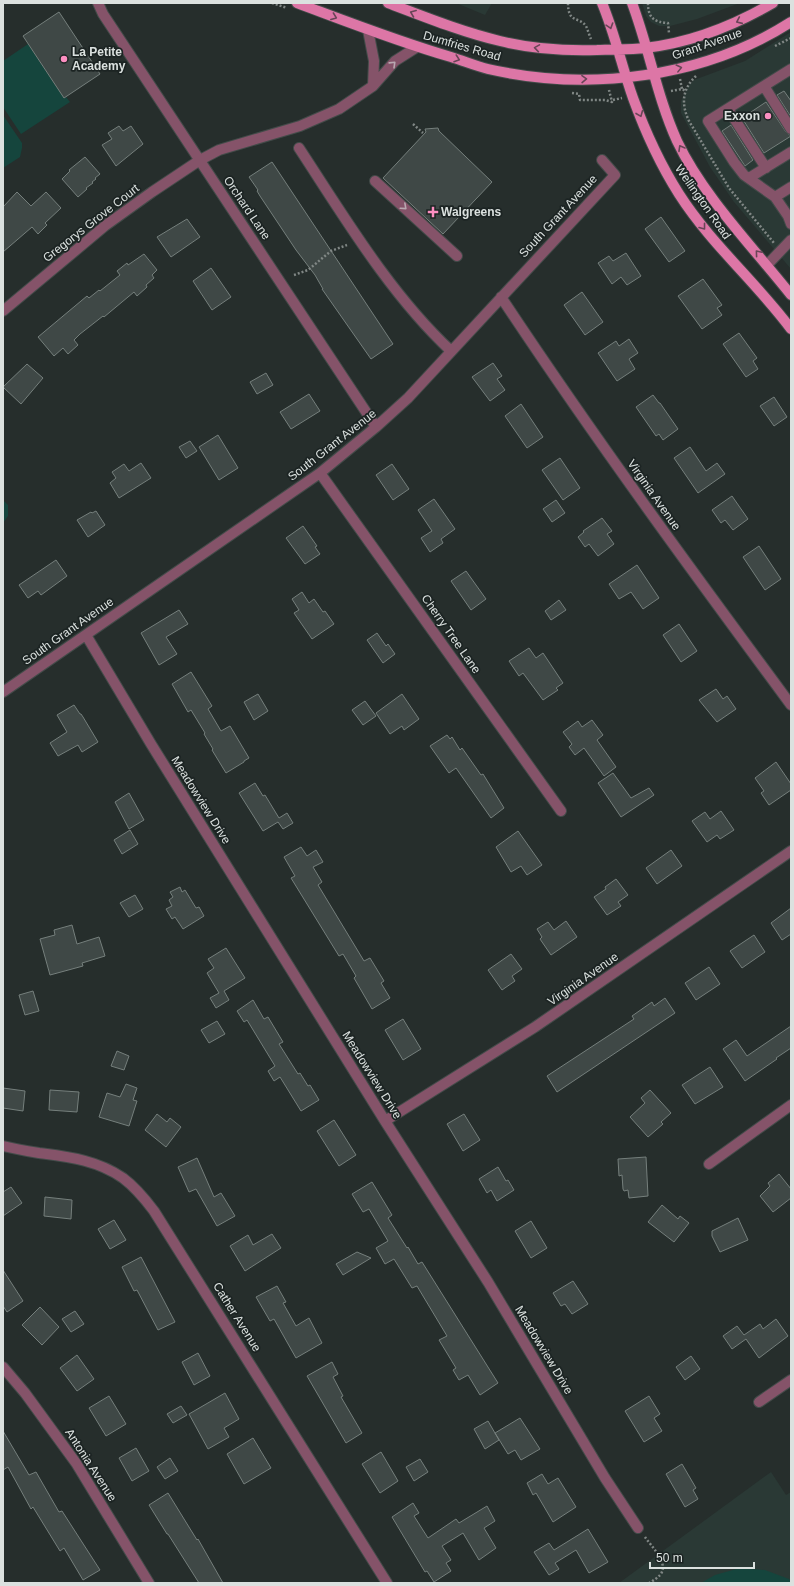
<svg xmlns="http://www.w3.org/2000/svg" width="794" height="1586" font-family="Helvetica,sans-serif">
<style>
.built{fill:#2a3935}
.green{fill:#15453d}
.building{fill:#3f4846;stroke:#757f7c}
.lines{fill:none;stroke-linecap:round;stroke-linejoin:round}
.minor-casing{stroke:#434b49;stroke-width:12}
.major-casing{stroke:#434b49;stroke-width:12}
.path{stroke:#808785;stroke-width:2.5;stroke-dasharray:2 2;stroke-linecap:butt}
.minor{stroke:#855369;stroke-width:10}
.major{stroke:#dd76a6;stroke-width:10}
.oneway{stroke:#694557}
.oneway2{stroke:#b9a8b0}
.poi-dot{fill:#fc8fc1;stroke:#1c2423;stroke-width:1.5}
.labels{text-anchor:middle;stroke-width:3.5;stroke-linejoin:round;paint-order:stroke}
.street-label{font-size:12px;fill:#dbe1df;stroke:#1c2423}
.poi-label{font-size:12px;font-weight:bold;fill:#dbe1df;stroke:#1c2423;text-anchor:start}
</style>
<rect width="100%" height="100%" fill="#262e2c"/>
<path class="built" d="M456,3h36l-7,12z
M642,3h98l-43,16 -27,7h-11l-8,-4 -5,-6z
M791,32v237l-57,-67 -24,-35 -29,-54v-12l7,-15 6,-6 51,-19z
M771,1472l15,23 5,-3v91h-172z"/>
<path class="green" d="M28,44l36,54 2,-1 4,5 -49,32 -18,-27v-46z
M3,115l19,28v5l-2,9 -17,11z
M3,500l5,5v11l-5,7z
M740,1568l25,2 24,9 2,2v2h-90l14,-8z"/>
<path class="building" d="M59,12l41,62 -36,24 -41,-62z
M784,91l7,10v16l-14,-22z
M766,102l20,30 5,4 -27,17 -22,-35z
M731,125l22,35 -8,6 -23,-35z
M119,126l4,5 8,-5 12,18 -27,22 -14,-21 10,-6 -4,-6z
M438,128l1,3 53,51 -49,52 -60,-56 43,-46 -1,-3z
M85,157l15,17 -5,4 1,1 -4,3 1,1 -7,5 1,1 -9,8 -16,-18 8,-8 -1,-1z
M272,162l121,182 -22,15 -49,-70h1l-8,-14 -19,-25 -36,-54 -3,-5 1,-1 -9,-13z
M17,192l14,14 15,-14 15,16 -16,15 2,2 -9,9 -6,-7 -29,25v-45z
M661,217l24,34 -16,11 -24,-33z
M187,219l13,18 -29,20 -14,-20z
M626,253l15,23 -14,9 -6,-8 -9,7 -14,-21 11,-7 4,5z
M144,254l13,16 -5,5 2,3 -8,7 1,2 -10,9 -3,-4 -30,25 -1,-1 -23,18 -6,6 4,5 -10,9 -5,-6 -9,8 -16,-19 49,-41 2,2 10,-8 1,1 20,-16 -3,-4 10,-8 1,2z
M211,268l20,29 -19,13 -19,-29z
M703,279l19,26 -5,3 5,7 -20,14 -24,-33z
M582,292l21,30 -18,13 -21,-30z
M739,333l18,25 -4,3 5,8 -12,8 -23,-33z
M629,339l9,14 -9,6 6,10 -18,12 -19,-28 18,-12 3,5z
M493,363l9,13 -5,3 8,11 -15,11 -18,-24z
M27,364l16,14 -22,26 -18,-17z
M266,373l7,12 -16,9 -7,-12z
M309,394l11,17 -29,18 -11,-17z
M653,395l6,8h1l18,26 -15,11 -4,-6 -3,2 -20,-29z
M774,397l13,20 -13,9 -14,-20z
M521,404l22,33 -16,11 -22,-32z
M218,435l20,33 -19,12 -20,-33z
M190,441l7,10 -11,7 -7,-11z
M690,447l16,24 11,-8 8,11 -27,19 -24,-35z
M560,458l20,30 -17,12 -21,-30z
M141,463l10,15 -32,20 -9,-15 6,-5 -4,-6 12,-8 5,7z
M392,464l17,25 -16,11 -17,-25z
M732,496l16,23 -15,11 -8,-10 -4,3 -9,-13z
M434,499l21,30 -14,10 2,4 -13,9 -9,-14 11,-7 -14,-21z
M556,500l9,13 -13,9 -9,-13z
M96,511l9,14 -17,12 -11,-17 14,-8 1,1z
M602,518l10,13 -5,3 7,10 -16,12 -9,-12 -4,3 -7,-10 6,-5 -1,-1z
M303,526l14,20 -2,1 5,7 -15,10 -19,-26z
M759,546l22,33 -16,11 -22,-33z
M56,560l11,16 -26,19 -3,-4 -10,7 -9,-13z
M637,565l22,33 -16,11 -12,-17 -12,7 -10,-15z
M466,571l20,28 -15,11 -20,-29z
M302,592l7,11 5,-4 9,13 2,-1 9,13 -22,15 -18,-26 5,-3 -7,-11z
M559,600l7,10 -15,10 -6,-9z
M179,610l9,14 -22,13 11,17 -18,11 -18,-32z
M679,624l18,27 -16,11 -18,-27z
M377,633l9,13 2,-2 7,10 -12,9 -16,-23z
M529,648l7,10 7,-5 20,30 -7,5 2,2 -15,10 -20,-27 -4,3 -10,-15z
M191,672l21,34 -4,3 13,22 9,-5 19,32 -5,3v1l-18,11 -14,-23 1,-1 -9,-15 1,-1 -14,-23 -3,2 -16,-28z
M716,689l7,10 4,-3 9,13 -19,13 -18,-22z
M258,694l10,17 -14,9 -10,-18z
M402,694l17,25 -15,11 -2,-4 -12,8 -14,-21z
M365,701l11,15 -13,9 -11,-15z
M74,705l6,9h1l2,3 15,25 -16,10 -4,-7 -20,11 -8,-13 17,-11 -10,-17z
M592,720l11,15 -6,5 19,27 -12,9 -20,-28 -9,7 -6,-8 3,-3 -9,-12 15,-11 4,6z
M447,735l3,4 2,-2 8,13 2,-2 19,27 2,-1 21,34 -13,10 -35,-50 -7,5 -19,-27z
M776,762l15,22v6l-22,15 -8,-12 3,-2 -9,-13z
M613,773l18,25 18,-10 5,7 -33,22 -23,-34z
M255,783l8,13 2,-1 14,23 8,-5 6,10 -10,6 -5,-7 -15,9 -24,-38z
M129,793l15,27 -15,9 -14,-27z
M721,811l13,19 -14,9 -3,-4 -10,7 -15,-21 13,-9 5,7z
M130,830l8,14 -16,10 -8,-14z
M518,831l24,34 -15,10 -6,-9 -10,6 -15,-25z
M301,847l6,9 9,-6 7,12 -10,5 9,15 -4,3 46,76 6,-3 14,23 -3,2 9,15 -18,11 -18,-31 2,-2 -13,-22 -4,2 -48,-78 4,-2 -11,-19z
M671,850l11,16 -25,18 -11,-16z
M616,879l12,16 -10,7 3,4 -14,9 -13,-18 12,-8 -1,-2z
M180,887l2,5 3,-2 11,18 3,-1 5,9 -21,13 -8,-12 -3,2 -6,-10 6,-3 -3,-6 4,-3 -3,-5z
M135,895l8,14 -14,8 -9,-14z
M791,908v26l-9,6 -11,-17z
M566,921l11,16 -26,18 -11,-16 2,-2 -5,-8 11,-7 6,8z
M72,925l5,19 22,-7 6,19 -23,7 1,3 -33,9 -10,-36 15,-4 -1,-5z
M754,935l11,17 -23,16 -12,-17z
M226,948l19,30 -21,13 5,9 -13,8 -6,-10 9,-5 -12,-20 7,-5 -6,-9z
M511,954l11,15 -10,7 3,5 -13,9 -14,-20z
M709,967l11,17 -24,16 -11,-17z
M33,991l6,20 -14,4 -6,-20z
M665,998l10,15 -118,79 -10,-16 87,-57 -2,-3 20,-14 2,4z
M253,1000l11,19 4,-2 15,25 -4,2 19,30 2,-1 8,13 2,-1 9,15 -18,11 -21,-34 -6,4 -6,-10 7,-5 -28,-46 -3,2 -7,-11z
M403,1019l18,30 -18,11 -18,-30z
M217,1021l8,13 -16,9 -8,-13z
M791,1026v22l-15,10 1,1 -32,22 -22,-32 13,-9 11,16z
M117,1051l12,5 -5,14 -13,-4z
M710,1067l13,20 -28,17 -13,-19z
M126,1084l11,4 -4,12 4,1 -8,25 -30,-9 8,-24 13,4z
M3,1088l22,3 -2,20 -20,-3z
M50,1090l29,2 -2,20 -28,-2z
M650,1090l21,23 -10,9 2,2 -15,13 -18,-20 15,-14 -4,-5z
M157,1114l10,8 3,-4 11,9 -15,20 -21,-17z
M464,1114l16,26 -17,11 -16,-27z
M334,1120l22,35 -17,11 -22,-35z
M646,1157l2,39 -19,2 -1,-8 -4,1 -1,-2 -1,-14 -3,1 -1,-17z
M197,1158l17,39 7,-4 14,23 -18,10 -21,-37 -7,3 -11,-25z
M498,1167l8,14 2,-1 6,10 -17,11 -6,-11 -4,3 -8,-14z
M779,1174l12,15v9l-18,14 -13,-16 10,-10 -2,-3z
M372,1182l20,33 -4,3 19,30 1,-1 10,17 4,-2 76,121 -18,12 -12,-20 -9,5 -6,-10 3,-2 -17,-28 8,-4 -30,-50 -5,2 -18,-29 -9,5 -9,-16 12,-7 -19,-32 -6,3 -11,-18z
M11,1187l11,16 -19,13v-24z
M45,1197l27,3 -1,19 -27,-3z
M662,1205l16,14 2,-3 9,7 -15,19 -26,-20z
M738,1218l10,22 -28,12 -8,-16v-5z
M114,1220l12,20 -16,9 -12,-20z
M531,1221l16,27 -16,10 -16,-27z
M272,1234l9,14 -36,23 -15,-25 18,-11 5,10z
M357,1252l14,6 -28,17 -7,-11z
M141,1257l34,65 -17,8 -21,-40 -3,1 -12,-24z
M3,1270l20,31 -16,11 -4,-6z
M573,1281l15,23 -16,10 -7,-10 -4,2 -8,-13z
M277,1286l9,16 -3,1 13,23 13,-8 13,25 -26,15 -22,-39 -4,2 -14,-24z
M40,1307l19,20 -17,18 -20,-20z
M75,1311l9,13 -13,8 -9,-13z
M776,1319l12,17 -29,22 -13,-19 -14,10 -9,-13 14,-10 7,9 16,-11 3,5z
M198,1353l12,23 -16,9 -12,-23z
M77,1355l17,24 -17,12 -17,-23z
M691,1356l9,13 -15,11 -9,-13z
M332,1362l6,12 -5,3 10,19 -2,1 21,36 -16,10 -39,-67z
M225,1393l14,26 -15,9 5,9 -21,12 -19,-35z
M109,1396l17,28 -20,12 -17,-28z
M649,1396l11,18 -6,4 8,13 -18,11 -19,-31z
M181,1406l6,9 -14,8 -6,-9z
M520,1418l20,31 -19,11 -6,-10 -7,4 -13,-21z
M488,1421l11,19 -14,9 -11,-20z
M3,1431l26,44 7,-3 23,40 3,-1 38,59 -17,10 -19,-32 -4,3 -27,-44 -2,2 -23,-42 -5,3z
M253,1438l18,30 -27,16 -17,-30z
M136,1448l13,23 -17,10 -13,-23z
M381,1452l17,29 -18,12 -18,-29z
M170,1458l8,13 -13,8 -8,-12z
M420,1459l8,13 -14,9 -8,-14z
M682,1464l14,24 -3,2 5,9 -13,8 -19,-33z
M542,1474l6,10 10,-6 18,29 -23,15 -17,-29 -3,2 -6,-12z
M168,1493l29,47 1,-1 25,44h-24l-31,-49h-1l-18,-29z
M413,1503l6,10 -5,3 14,22 28,-19 3,4 28,-17 8,15 -11,7 12,20 -17,12 -16,-27 -21,13 9,14 -5,3 5,8 -17,11 -7,-11 -2,1 -33,-55z
M588,1529l20,33 -19,11 -13,-23 -21,13 4,6 -10,6 -15,-23 15,-9 5,7z"/>
<g class="lines">
<defs>
<path id="minor" d="M98,3l5,11 273,413
M368,30l6,31 -1,25
M791,69l-83,52 26,41 10,13 31,22 13,19 3,8
M764,86l27,43
M728,109l38,59
M299,148c46,70 91,146 152,203
M749,178l42,-26
M375,181l82,75
M775,197l16,-10
M767,265l24,-25
M501,297c92,139 191,274 290,408
M3,311l103,-86 46,-33 48,-32 19,-10 81,-24 39,-17 34,-23 22,-25 22,-14
M320,473l241,338
M86,635l65,109 234,377 103,161 117,196 33,50
M3,692l317,-219 56,-46 32,-29 207,-223 -13,-15
M385,1121l150,-94 256,-176
M3,1146c12,3 24,5 36,7 30,4 58,7 84,25 12,9 22,21 31,33l233,372
M709,1164l82,-59
M3,1367l22,26 51,70 73,120
M759,1402l32,-22"/>
<path id="major" d="M297,3c51,19 102,39 154,54 13,4 25,9 37,12 101,23 215,9 303,-47
M388,3c37,14 74,29 112,38 32,8 64,10 97,9 16,-1 32,0 48,-2 45,-5 90,-23 128,-45
M602,3c13,31 20,64 31,95 12,33 27,66 46,96 32,50 77,88 112,135
M632,3c17,45 25,94 45,138 26,55 76,106 114,154"/>
</defs>
<use href="#minor" class="minor-casing"/>
<use href="#major" class="major-casing"/>
<path class="path" d="M272,3l15,5
M568,3c0,21 11,13 18,23 2,4 3,9 5,13
M648,3c0,15 6,19 20,20l1,10
M775,46l16,-8
M696,76c-14,13 -15,28 -7,45l40,67 45,55
M680,79l2,10
M671,91l11,-2 4,2
M572,93l7,1 1,6h25l7,2 -3,-12
M613,100l9,-2
M413,124l10,9
M294,275l14,-5 23,-19 16,-6
M645,1537c6,9 25,27 15,38 -3,3 -7,6 -11,8"/>
<use href="#minor" class="minor"/>
<use href="#major" class="major"/>
</g>
<defs><path id="oneway-chevron" d="M-2-3.5L2.5 0L-2 3.5" fill="none" stroke-width="1.6" stroke-linecap="round" stroke-linejoin="round"/></defs>
<g class="oneway">
<use href="#oneway-chevron" transform="translate(413 13) rotate(-158)"/>
<use href="#oneway-chevron" transform="translate(334 17) rotate(21)"/>
<use href="#oneway-chevron" transform="translate(739 21) rotate(156)"/>
<use href="#oneway-chevron" transform="translate(610 26) rotate(72)"/>
<use href="#oneway-chevron" transform="translate(537 48) rotate(-171)"/>
<use href="#oneway-chevron" transform="translate(457 59) rotate(19)"/>
<use href="#oneway-chevron" transform="translate(679 68) rotate(-14)"/>
<use href="#oneway-chevron" transform="translate(584 79) rotate(-1)"/>
<use href="#oneway-chevron" transform="translate(640 114) rotate(68)"/>
<use href="#oneway-chevron" transform="translate(681 148) rotate(-120)"/>
<use href="#oneway-chevron" transform="translate(703 227) rotate(52)"/>
<use href="#oneway-chevron" transform="translate(758 253) rotate(-130)"/>
</g>
<g class="oneway2">
<use href="#oneway-chevron" transform="translate(393 64) rotate(-44)"/>
<use href="#oneway-chevron" transform="translate(404 207) rotate(42)"/>
</g>
<g class="poi-dot">
<circle cx="64" cy="59" r="4"/>
<circle cx="768" cy="116" r="4"/>
<path d="M431 206h4v4h4v4h-4v4h-4v-4h-4v-4h4z"/>
</g>
<g class="labels">
<g class="street-label">
<text transform="translate(707 44) rotate(-19)" y="4">Grant Avenue</text>
<text transform="translate(462 46) rotate(16)" y="4">Dumfries Road</text>
<text transform="translate(703 202) rotate(55)" y="4">Wellington Road</text>
<text transform="translate(247 208) rotate(56)" y="4">Orchard Lane</text>
<text transform="translate(558 216) rotate(-47)" y="4">South Grant Avenue</text>
<text transform="translate(91 223) rotate(-38)" y="4">Gregorys Grove Court</text>
<text transform="translate(332 445) rotate(-38)" y="4">South Grant Avenue</text>
<text transform="translate(654 495) rotate(55)" y="4">Virginia Avenue</text>
<text transform="translate(68 631) rotate(-35)" y="4">South Grant Avenue</text>
<text transform="translate(451 634) rotate(55)" y="4">Cherry Tree Lane</text>
<text transform="translate(201 800) rotate(58)" y="4">Meadowview Drive</text>
<text transform="translate(583 979) rotate(-35)" y="4">Virginia Avenue</text>
<text transform="translate(372 1075) rotate(58)" y="4">Meadowview Drive</text>
<text transform="translate(237 1317) rotate(58)" y="4">Cather Avenue</text>
<text transform="translate(544 1350) rotate(59)" y="4">Meadowview Drive</text>
<text transform="translate(91 1465) rotate(57)" y="4">Antonia Avenue</text>
</g>
<g class="poi-label">
<text x="72" y="56">La Petite<tspan x="72" dy="14">Academy</tspan></text>
<text x="760" y="120" text-anchor="end">Exxon</text>
<text x="441" y="216">Walgreens</text>
</g>
</g>
<rect width="794" height="1586" fill="none" stroke="#dbe1df" stroke-width="8"/>
<path d="M650 1562v6h104v-6" fill="none" stroke="#dbe1df" stroke-width="2"/>
<text x="656" y="1562" font-size="12" fill="#dbe1df" stroke="#1c2423" stroke-width="3" paint-order="stroke">50 m</text>
</svg>
